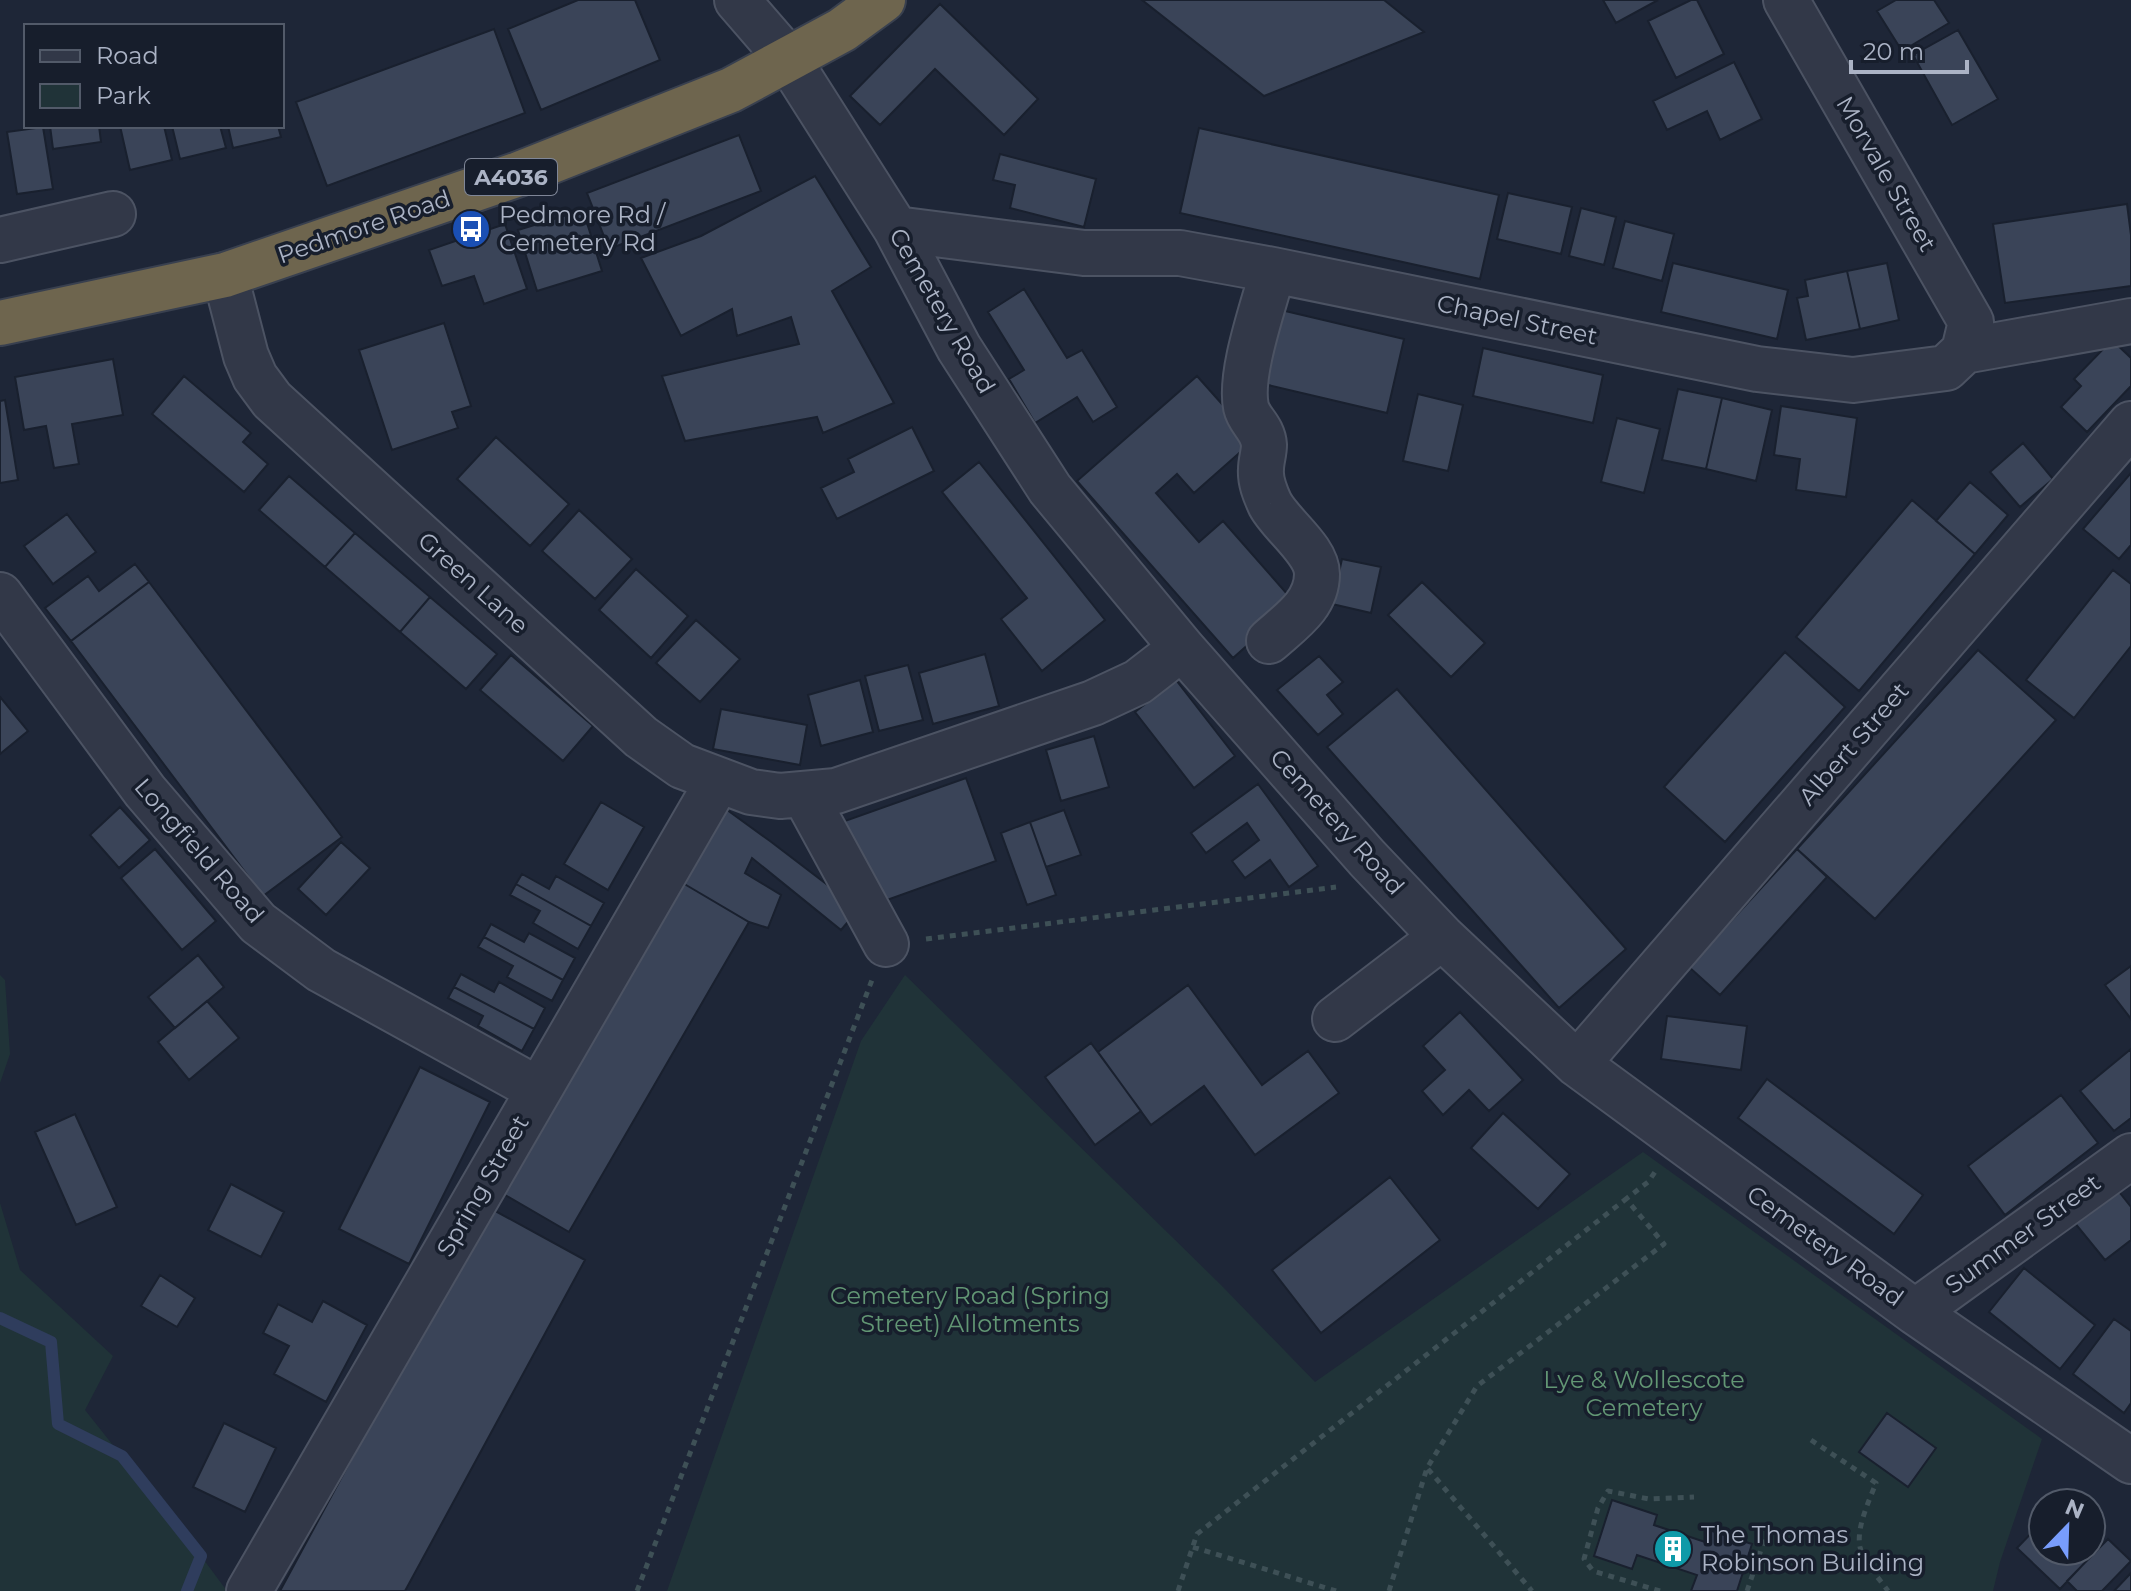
<svg xmlns="http://www.w3.org/2000/svg" width="2131" height="1591" font-family="Montserrat,sans-serif">
<style>
.green{fill:#203338}
.lines{fill:none;stroke-linecap:round;stroke-linejoin:round}
.stream{stroke:#2f3d5d;stroke-width:12}
.building{fill:#3a4458;stroke:#19202e;stroke-width:2}
.minor-casing{stroke:#4c5363;stroke-width:48}
.highway-casing{stroke:#39404f;stroke-width:48}
.path{stroke:#3e5056;stroke-width:5;stroke-dasharray:6 6;stroke-linecap:butt}
.minor{stroke:#323848;stroke-width:44}
.highway{stroke:#6e654e;stroke-width:44}
.labels{text-anchor:middle;stroke-width:7;stroke-linejoin:round;paint-order:stroke}
.shield{fill:#171e2c;stroke:#7f8697;stroke-width:2}
.shield-label{font-size:22px;font-weight:bold;fill:#abb3c5}
.street-label{font-size:24px;fill:#abb3c5;stroke:#171e2c}
.poi-label{font-size:24px;fill:#abb3c5;stroke:#171e2c;text-anchor:start}
.park-label{font-size:24px;fill:#629674;stroke:#171e2c}
</style>
<rect width="100%" height="100%" fill="#1e2637"/>
<path class="green" d="M0,975l5,5 5,74 -10,29z
M905,975l316,310 94,97 328,-230 399,287 -42,123 -7,29h-1326l194,-550z
M0,1203l20,67 93,86 -28,54 116,146 26,35h-227z"/>
<g class="lines">
<path class="stream" d="M0,1318l51,24 7,82 64,32 79,100 -14,35"/>
</g>
<path class="building" d="M578,0h57l25,60 -119,50 -33,-81z
M1142,0h242l40,32 -160,64z
M1603,0h55l-42,23z
M1691,0h6l27,54 -48,24 -28,-57z
M1896,0h38l15,23 -47,28 -25,-40z
M940,4l98,95 -34,36 -69,-66 -55,56 -30,-29z
M494,29l31,84 -198,73 -31,-84z
M1958,30l40,69 -46,26 -39,-70z
M1734,62l28,57 -42,21 -13,-29 -40,19 -14,-29z
M50,126h49l2,16 -48,7z
M120,126h44l8,34 -42,10z
M172,126h48l6,22 -46,11z
M228,126h50l3,11 -48,11z
M43,127l10,62 -36,5 -10,-62z
M1199,128l300,67 -19,84 -300,-66z
M739,135l22,56 -152,58 -22,-56z
M1000,154l96,25 -12,48 -74,-19 5,-23 -22,-5z
M815,176l56,91 -39,24 62,112 -71,30 -6,-16 -132,24 -23,-65 137,-32 -8,-27 -54,19 -5,-27 -51,27 -40,-78 60,-22z
M1508,193l64,14 -11,47 -64,-15z
M2127,204l4,31v51l-126,17 -12,-79z
M1581,208l35,9 -12,48 -35,-9z
M583,210l19,61 -65,20 -19,-61z
M1625,221l49,13 -12,47 -49,-13z
M505,224l22,65 -43,15 -10,-28 -32,10 -13,-36z
M1673,263l115,27 -11,49 -116,-27z
M1887,263l12,57 -39,9 -13,-58z
M1847,271l13,58 -54,11 -9,-42 11,-2 -3,-16z
M1024,289l43,69 15,-8 35,57 -24,15 -16,-25 -42,26 -26,-44 15,-9 -36,-58z
M1281,310l123,29 -17,74 -123,-29z
M444,323l27,83 -19,6 6,16 -66,22 -33,-100z
M2112,340l19,18v28l-44,46 -26,-25 20,-21 -7,-7z
M1483,348l120,27 -10,48 -120,-27z
M113,359l10,56 -51,9 7,40 -25,4 -8,-42 -22,4 -9,-53z
M184,376l67,57 -8,9 25,22 -24,28 -92,-78z
M1197,376l57,64 -60,53 -17,-19 -21,19 43,49 24,-21 72,82 -62,55 -156,-177z
M1678,389l44,9 -16,71 -44,-9z
M1418,394l45,11 -15,66 -45,-10z
M1722,398l50,12 -16,71 -50,-12z
M5,400l13,80 -18,3v-82z
M1781,406l76,12 -11,79 -50,-7 4,-31 -26,-4z
M1617,418l43,11 -16,64 -43,-11z
M912,427l22,44 -97,48 -16,-31 33,-16 -6,-13z
M496,437l73,67 -39,42 -73,-67z
M2023,443l30,36 -33,28 -30,-35z
M979,462l126,158 -63,51 -41,-52 26,-21 -85,-106z
M2131,473v72l-12,14 -36,-30z
M289,476l66,57 -30,34 -66,-57z
M1970,482l38,33 -33,39 -39,-33z
M1912,500l63,54 -116,137 -63,-54z
M579,510l53,49 -37,40 -53,-48z
M67,514l29,38 -43,32 -29,-38z
M355,533l75,64 -30,35 -75,-65z
M1342,559l39,8 -10,46 -39,-9z
M135,564l14,18 -78,59 -26,-33 43,-32 11,15z
M636,569l52,47 -37,42 -52,-48z
M2113,570l18,14v62l-57,72 -48,-38z
M149,582l193,255 -79,59 -192,-255z
M1422,582l63,61 -34,34 -63,-62z
M430,597l67,57 -31,35 -66,-57z
M696,620l44,39 -40,43 -44,-39z
M1978,650l78,70 -181,199 -78,-70z
M1785,652l60,55 -120,135 -61,-55z
M985,654l14,52 -66,18 -14,-51z
M511,655l82,71 -30,35 -83,-71z
M1319,656l24,26 -16,13 16,19 -25,21 -41,-45z
M908,665l15,55 -44,11 -14,-55z
M860,680l13,52 -52,14 -13,-51z
M1176,680l59,76 -41,32 -59,-76z
M1397,689l229,260 -67,59 -232,-261z
M0,697l28,34 -28,23z
M721,709l86,16 -7,40 -87,-16z
M1094,736l15,51 -48,14 -15,-51z
M966,778l30,83 -123,44 -31,-83z
M1258,784l60,82 -29,21 -19,-27 -25,18 -13,-17 27,-21 -12,-17 -41,30 -15,-20z
M601,802l43,25 -36,63 -44,-26z
M120,807l30,33 -31,28 -29,-33z
M723,807l47,34 89,68 -18,21 -89,-72 -7,15 36,22 -13,33 -19,-6 -68,-40z
M1064,810l17,45 -35,12 -16,-45z
M1030,822l26,73 -29,10 -26,-72z
M341,842l29,26 -44,47 -28,-26z
M155,849l61,72 -34,29 -61,-72z
M1797,849l30,28 -107,118 -31,-28z
M522,874l27,15 7,-13 48,27 -13,23 -75,-42z
M681,882l68,40 -180,310 -69,-40z
M516,884l75,42 -13,23 -45,-26 7,-12 -30,-16z
M491,924l33,18 5,-9 46,25 -12,22 -79,-43z
M484,937l79,43 -11,21 -45,-24 6,-11 -35,-19z
M198,955l26,32 -49,41 -27,-31z
M2131,966v53l-26,-34z
M461,974l33,18 5,-10 46,26 -11,21 -80,-42z
M1188,985l74,100 46,-34 31,42 -84,62 -51,-69 -53,39 -53,-73z
M454,987l80,42 -12,22 -44,-25 5,-10 -35,-18z
M207,1001l32,37 -50,42 -31,-38z
M1460,1012l63,68 -34,31 -20,-21 -26,25 -21,-24 23,-21 -22,-24z
M1667,1016l80,10 -6,44 -80,-11z
M1091,1043l50,68 -46,34 -50,-68z
M2131,1049v69l-17,13 -34,-40z
M420,1067l70,35 -81,162 -70,-35z
M1767,1079l156,116 -29,39 -156,-116z
M2061,1095l37,48 -93,72 -37,-49z
M1503,1113l67,61 -32,35 -67,-61z
M75,1114l42,93 -41,18 -41,-93z
M1390,1177l50,63 -119,93 -49,-63z
M231,1184l53,28 -23,45 -53,-27z
M2116,1188l15,19v33l-26,20 -31,-38z
M488,1207l97,53 -180,331h-125z
M2024,1268l71,57 -35,44 -71,-57z
M160,1275l35,23 -18,29 -36,-21z
M323,1301l44,24 -41,77 -52,-28 15,-28 -26,-13 15,-29 34,18z
M2114,1319l17,12v72l-7,10 -51,-39z
M1887,1413l49,35 -28,39 -49,-35z
M224,1423l52,25 -31,64 -52,-25z
M1612,1500l45,15 -3,10 51,17 4,-12 43,14 -15,47h-46l6,-16 -60,-20 -5,14 -38,-13z
M2043,1521v30h48v-2l4,3 -35,37 -43,-41z
M2108,1539l23,22 -29,30h-25l-10,-10z
M2131,1573v18h-17z"/>
<g class="lines">
<defs>
<path id="minor" d="M737,0l51,59 108,170 63,119 91,141 132,159 185,210 75,79 135,127 338,248 216,149
M1786,0l185,322 -7,29
M896,229l188,24h96l93,17 484,99 96,11 93,-12 18,-17 167,-30
M0,240l113,-26
M225,275l21,81 9,21 17,23 369,337 41,29 69,26 29,4 56,-5 257,-88 45,-21 44,-34
M0,595l145,196 113,132 63,47 218,120
M1269,641c21,-19 48,-36 48,-67 0,-24 -36,-49 -47,-70 -5,-11 -10,-23 -9,-35 0,-8 3,-16 3,-24 -1,-17 -15,-24 -18,-38 -7,-34 18,-102 27,-137
M804,794l82,150
M1335,1019l107,-82
M1577,1064l554,-640
M1915,1312l216,-156
M249,1591l469,-810"/>
<path id="highway" d="M0,323l225,-48 294,-101 212,-84 111,-60 41,-30"/>
</defs>
<use href="#minor" class="minor-casing"/>
<use href="#highway" class="highway-casing"/>
<path class="path" d="M926,939l410,-52
M1811,1440l65,43c-7,18 -20,45 -16,64 4,16 19,31 28,44
M1428,1469l104,122
M1193,1547l143,44
M637,1591l235,-611
M1178,1591l19,-57 429,-335
M1389,1591l38,-123 50,-82 187,-142 -38,-45 22,-17 7,-10
M1660,1591l-67,-20 -9,-12 14,-51 10,-17 41,8 45,-2
M1747,1591l16,-47 -6,-21"/>
<use href="#minor" class="minor"/>
<use href="#highway" class="highway"/>
</g>
<defs>
<symbol id="bus-disc" viewBox="-11 -11 22 22"><circle r="9.5" fill="#1a4fb4" stroke="#171e2c"/><path d="M-5-6H5V4H4V6H2V4H-2V6H-4V4H-5ZM-3.5-4V0h7V-4ZM-3.5 1.2v1.5H-2V1.2ZM2 1.2v1.5H3.5V1.2Z" fill="#fff"/></symbol>
<symbol id="building-disc" viewBox="-11 -11 22 22"><circle r="9.5" fill="#0f9aa8" stroke="#171e2c"/><path d="M-4-6H4V6H1V3H-1V6H-4ZM-2.5-4.3h1.7v1.8h-1.7ZM.8-4.3h1.7v1.8H.8ZM-2.5-1h1.7V.8h-1.7ZM.8-1h1.7V.8H.8Z" fill="#fff"/></symbol>
</defs>
<g fill-rule="evenodd">
<use href="#bus-disc" x="449" y="207" width="44" height="44"/>
<use href="#building-disc" x="1651" y="1527" width="44" height="44"/>
</g>
<g class="labels">
<rect class="shield" x="465" y="159" width="92" height="36" rx="6"/>
<g class="shield-label">
<text x="511" y="185">A4036</text>
</g>
<g class="street-label">
<text transform="translate(1886 174) rotate(60)" y="8">Morvale Street</text>
<text transform="translate(364 227) rotate(-19)" y="8">Pedmore Road</text>
<text transform="translate(942 311) rotate(60)" y="8">Cemetery Road</text>
<text transform="translate(1517 320) rotate(12)" y="8">Chapel Street</text>
<text transform="translate(473 583) rotate(42)" y="8">Green Lane</text>
<text transform="translate(1854 744) rotate(-49)" y="8">Albert Street</text>
<text transform="translate(1337 822) rotate(48)" y="8">Cemetery Road</text>
<text transform="translate(199 851) rotate(49)" y="8">Longfield Road</text>
<text transform="translate(483 1186) rotate(-60)" y="8">Spring Street</text>
<text transform="translate(2023 1234) rotate(-36)" y="8">Summer Street</text>
<text transform="translate(1825 1246) rotate(36)" y="8">Cemetery Road</text>
</g>
<g class="poi-label">
<text x="499" y="223">Pedmore Rd /<tspan x="499" dy="28">Cemetery Rd</tspan></text>
<text x="1701" y="1543">The Thomas<tspan x="1701" dy="28">Robinson Building</tspan></text>
</g>
<g class="park-label">
<text x="970" y="1304">Cemetery Road (Spring<tspan x="970" dy="28">Street) Allotments</tspan></text>
<text x="1644" y="1388">Lye &amp; Wollescote<tspan x="1644" dy="28">Cemetery</tspan></text>
</g>
</g>
<rect x="24" y="24" width="260" height="104" fill="#171e2c" stroke="#525a69" stroke-width="2"/>
<rect x="40" y="50" width="40" height="12" fill="#323848" stroke="#525a69" stroke-width="2"/>
<text x="96" y="64" font-size="24" fill="#abb3c5">Road</text>
<rect x="40" y="84" width="40" height="24" fill="#203338" stroke="#525a69" stroke-width="2"/>
<text x="96" y="104" font-size="24" fill="#abb3c5">Park</text>
<g transform="translate(2067 1527) rotate(23)"><circle r="38" fill="#171e2c" stroke="#525a69" stroke-width="2"/>
<path d="M0-6L14 30L0 20L-14 30Z" fill="#789dfd"/>
<text y="-12" font-size="22" font-weight="bold" text-anchor="middle" fill="#abb3c5">N</text>
</g>
<path d="M1851 60v12h116v-12" fill="none" stroke="#abb3c5" stroke-width="4"/>
<text x="1863" y="60" font-size="24" fill="#abb3c5" stroke="#171e2c" stroke-width="6" paint-order="stroke">20 m</text>
</svg>
